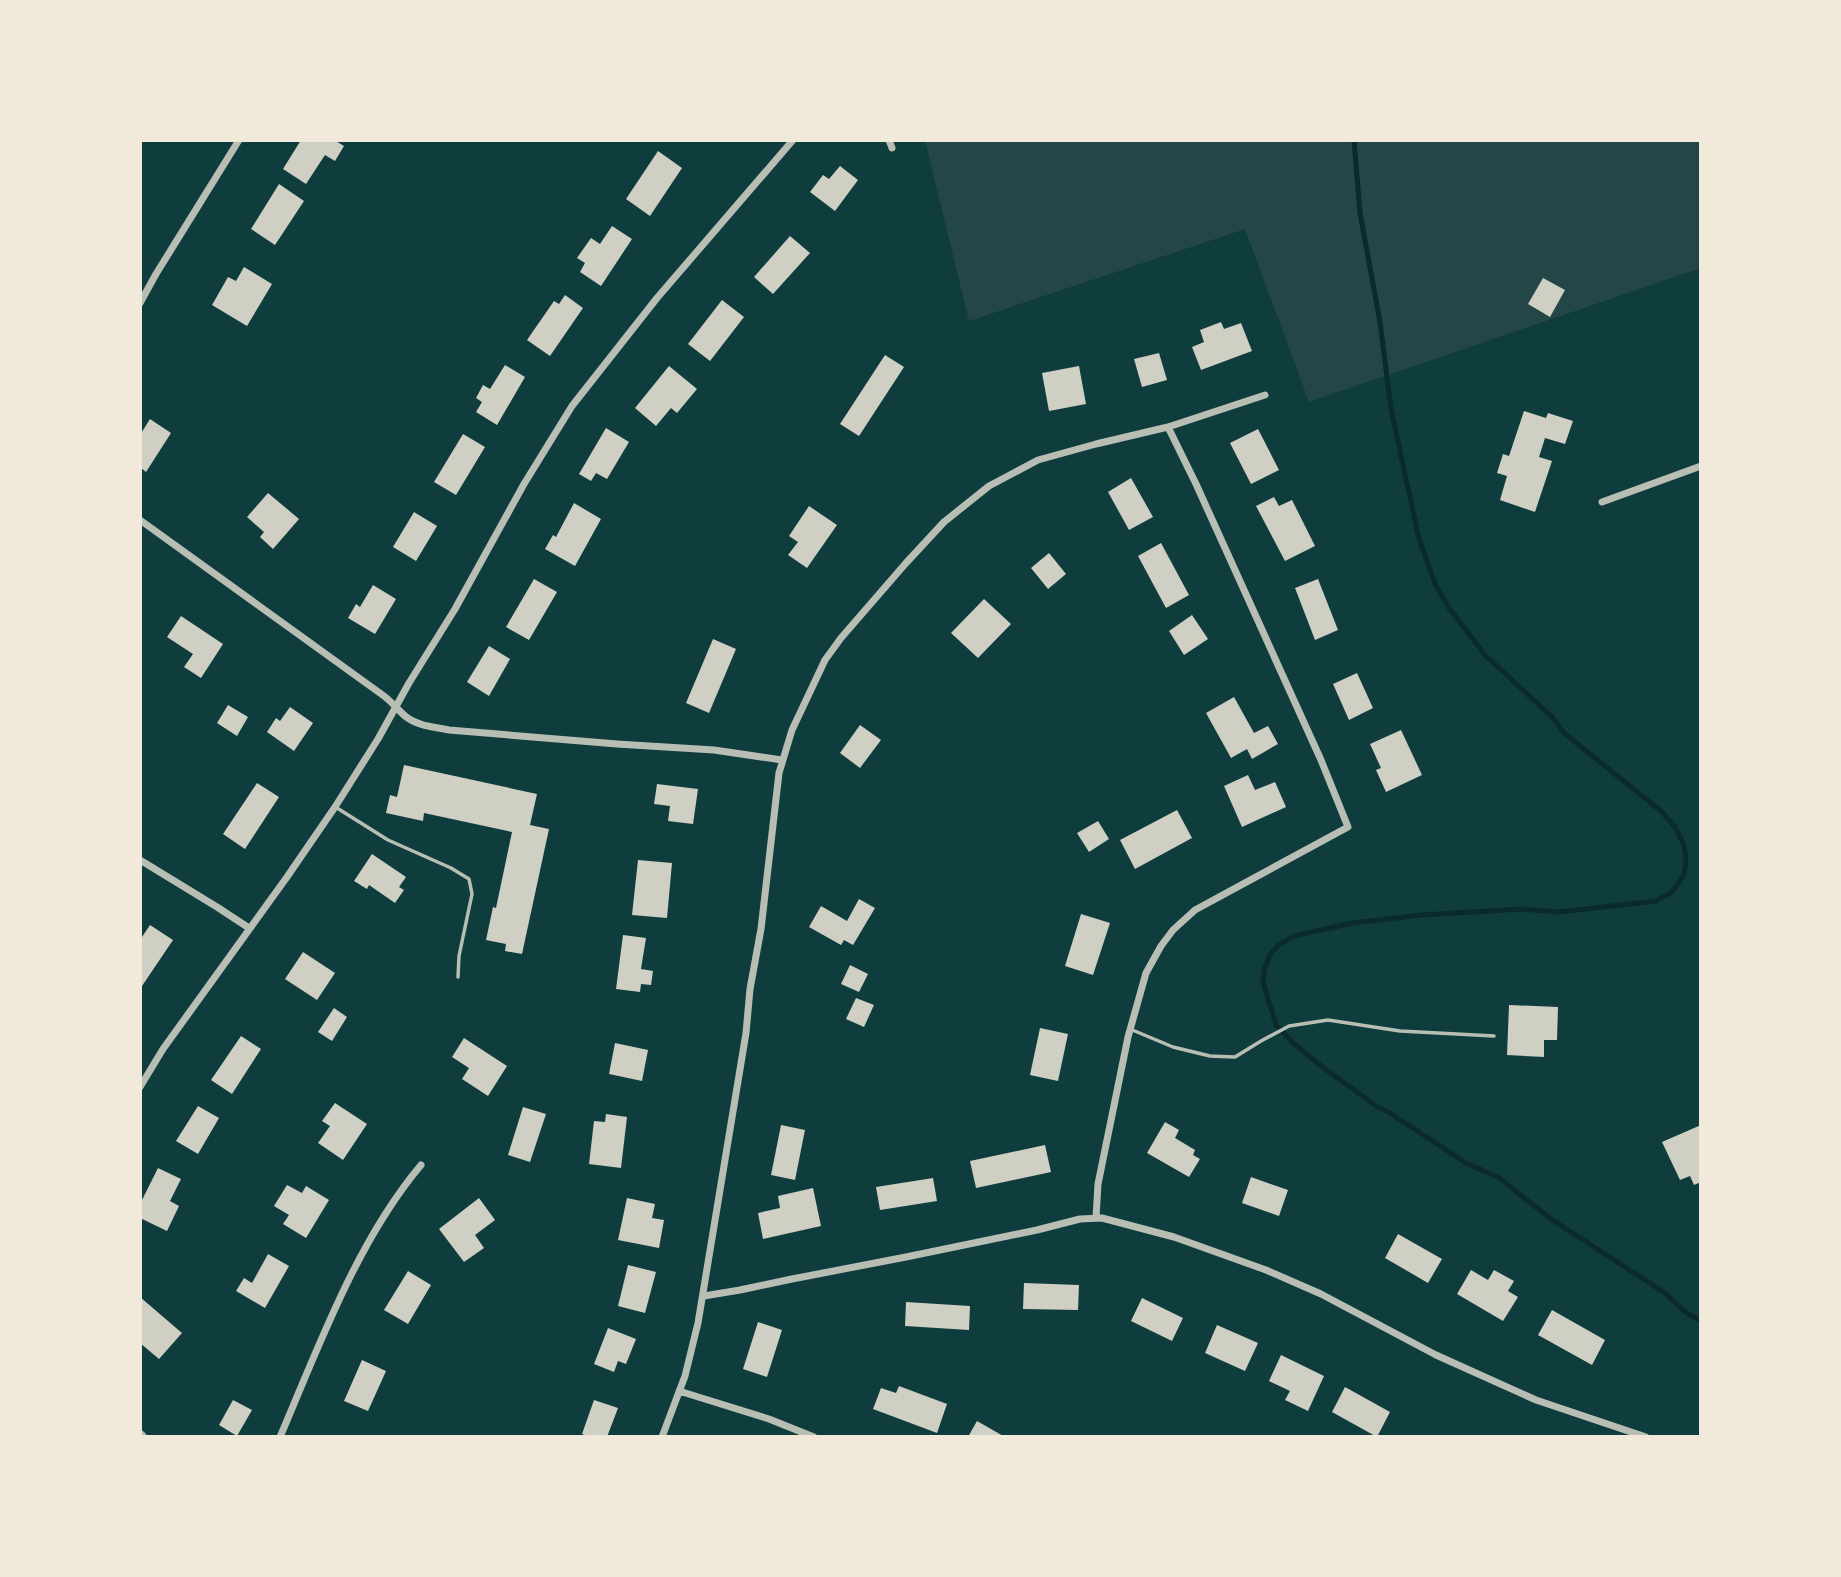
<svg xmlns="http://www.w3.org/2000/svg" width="1841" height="1577" font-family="'Crimson Pro',serif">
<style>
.green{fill:#244646}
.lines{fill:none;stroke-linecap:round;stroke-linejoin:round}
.stream{stroke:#0a2a2b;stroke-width:5}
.building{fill:#cfcfc3}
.service{stroke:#b8beb3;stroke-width:3.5}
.minor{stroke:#b8beb3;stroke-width:7}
.tertiary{stroke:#b8beb3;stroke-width:10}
</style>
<rect width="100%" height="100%" fill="#0f3d3e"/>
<path class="green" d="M925,140h776v128l-392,134 -64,-173 -276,92z"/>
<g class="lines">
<path class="stream" d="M1354,140l6,73 20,109 11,87 28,130 17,47 13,22 36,47 67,62 12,16 97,78 14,16 9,18 2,15 -2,15 -12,17 -16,9 -97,11 -37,-3 -100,6 -69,8 -56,12 -18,9 -9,11 -5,12 -2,15 13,43 17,18 32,26 54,39 8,3 79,52 32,14 53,42 114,74 20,19 16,9"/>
</g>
<path class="building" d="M301,140h33l10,6 -9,15 -10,-6 -19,29 -23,-15z
M658,151l24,17 -32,48 -24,-17z
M840,166l18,14 -23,31 -25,-19 13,-17 6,4z
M279,184l25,17 -29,44 -24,-16z
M612,226l20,13 -31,47 -21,-14 5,-9 -8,-5 14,-20 9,6z
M790,236l20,17 -37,41 -19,-17z
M244,267l28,17 -25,42 -35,-21 16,-28 8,4z
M1543,278l22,12 -15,27 -22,-13z
M565,295l18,13 -33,48 -23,-16 27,-39 5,3z
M722,300l22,17 -34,44 -22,-17z
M1221,322l3,7 17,-6 11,28 -51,19 -9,-23 12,-5 -4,-12z
M1159,353l8,27 -25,7 -8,-28z
M885,355l19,12 -45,69 -19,-12z
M505,365l20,12 -28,48 -21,-13 6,-10 -6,-4 7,-13 7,4z
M669,366l28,23 -20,24 -6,-5 -15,18 -21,-18z
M1079,366l7,38 -37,7 -7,-38z
M1524,411l22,7 2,-5 25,8 -8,23 -20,-6 -6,19 13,4 -17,51 -35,-12 7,-24 -10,-3 6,-19 6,2z
M150,419l21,14 -25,39 -6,-5v-32z
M606,428l23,14 -22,37 -11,-6 -5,8 -12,-7z
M1258,429l21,41 -28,14 -21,-41z
M463,434l22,13 -29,48 -22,-13z
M1131,478l22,39 -24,13 -21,-38z
M268,493l31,26 -26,30 -13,-12 4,-5 -17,-15z
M1274,497l5,9 13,-6 23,46 -30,15 -29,-55z
M574,503l27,16 -26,47 -30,-17 8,-14 3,2z
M809,506l28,19 -30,43 -19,-13 10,-13 -9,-6z
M414,512l23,14 -21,35 -23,-14z
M1161,543l28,52 -23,13 -28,-52z
M1049,553l17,21 -18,15 -17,-21z
M534,579l23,13 -28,48 -23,-13z
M1318,579l20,51 -23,10 -20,-52z
M373,585l23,14 -21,35 -27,-16 8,-14 4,3z
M984,599l27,25 -33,34 -27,-25z
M1192,615l16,24 -24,16 -15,-24z
M181,616l42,28 -22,34 -17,-11 9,-13 -26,-17z
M713,639l23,10 -27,64 -23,-10z
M489,646l21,13 -21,37 -22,-14z
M1357,673l16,35 -24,12 -16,-36z
M1234,697l20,36 14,-7 10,18 -26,15 -5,-10 -16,9 -25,-45z
M228,705l20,12 -11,19 -20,-13z
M290,707l23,16 -19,28 -27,-19 9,-14 4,3z
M860,725l21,15 -21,28 -20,-15z
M1401,730l21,45 -36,17 -10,-22 5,-2 -11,-24z
M404,765l133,29 -7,31 19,4 -27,125 -17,-3 1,-7 -20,-4 7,-33 3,1 16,-76 -88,-19 -1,8 -37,-8 4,-18 7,2z
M1248,775l7,15 20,-8 11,25 -44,20 -18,-41z
M257,783l22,14 -34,52 -22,-15z
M657,784l41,5 -5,35 -25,-3 2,-15 -16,-2z
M1177,810l15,28 -57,31 -15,-29z
M1098,821l11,18 -20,13 -12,-19z
M372,854l34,23 -7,10 5,3 -9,13 -26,-18 -2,4 -13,-8z
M638,860l34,3 -5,55 -35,-3z
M859,899l16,9 -22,37 -9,-5 -3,5 -32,-18 12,-21 26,15z
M1081,914l29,9 -17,52 -28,-9z
M150,925l23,15 -33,49v-49z
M623,935l23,3 -5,31 12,2 -2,14 -10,-1 -1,8 -24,-3z
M303,952l32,21 -18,27 -32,-21z
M850,965l18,9 -9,18 -18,-8z
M856,998l18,7 -10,22 -18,-8z
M1509,1005l49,2 -1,33h-13v17l-37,-2z
M334,1008l13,9 -15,24 -14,-9z
M1040,1028l28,6 -10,47 -28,-6z
M241,1036l20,13 -29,45 -21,-14z
M464,1038l43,28 -19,30 -26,-17 7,-11 -17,-11z
M615,1043l33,7 -6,31 -33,-7z
M335,1103l32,21 -24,36 -25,-17 12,-17 -8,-5z
M198,1106l21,12 -21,36 -22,-13z
M523,1107l23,7 -16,48 -22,-7z
M606,1114l21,3 -6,51 -32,-4 5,-43 11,1z
M1165,1122l14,8 -4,8 20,12 -2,5 7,4 -11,18 -42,-24z
M781,1125l24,5 -10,50 -24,-5z
M1701,1125v57l-7,3 -4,-9 -10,4 -18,-38z
M1045,1145l6,27 -75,16 -6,-27z
M158,1168l23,11 -11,22 9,5 -12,25 -27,-13v-14z
M1251,1177l37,13 -9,26 -37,-13z
M933,1178l4,23 -57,9 -4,-23z
M287,1185l15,8 4,-7 23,14 -23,38 -23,-14 6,-9 -15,-9z
M813,1188l8,38 -58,13 -5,-26 22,-5 -2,-12z
M479,1198l16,22 -20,15 9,13 -20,14 -25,-33z
M627,1198l28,6 -3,14 12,2 -5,28 -41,-8z
M1398,1234l44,25 -14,24 -43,-25z
M268,1254l21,12 -24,42 -29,-17 8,-13 8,5z
M628,1265l28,7 -11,41 -27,-7z
M1471,1270l17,10 6,-10 20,11 -6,10 10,6 -15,24 -46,-27z
M408,1271l23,14 -23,39 -24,-14z
M1024,1283l55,2 -1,25 -55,-1z
M140,1297l42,36 -23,26 -19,-16z
M1142,1298l41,20 -11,23 -41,-20z
M906,1302l64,4 -1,24 -64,-4z
M1552,1310l53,30 -13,25 -54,-30z
M758,1322l24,8 -15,47 -24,-8z
M1217,1325l41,18 -13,28 -40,-18z
M608,1328l28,11 -10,25 -8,-3 -4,11 -20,-8z
M1281,1355l43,21 -16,35 -23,-11 5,-9 -21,-10z
M362,1360l24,11 -18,40 -24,-10z
M899,1386l48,18 -10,29 -64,-24 8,-21 15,5z
M1345,1387l45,25 -13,25 -45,-25z
M233,1400l19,10 -15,26 -18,-11z
M594,1400l24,8 -11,29h-17l-8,-3z
M977,1421l28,16h-37z"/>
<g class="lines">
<path class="service" d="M337,808l51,32 63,28 18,11 3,15 -13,62 -1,21
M1130,1029l43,18 37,9 25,1 26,-16 28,-15 39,-6 72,11 94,5"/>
<path class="minor" d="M889,140l3,8
M140,303l16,-29 83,-134
M1602,502l99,-36
M140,520l244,176c8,6 14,14 21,20 12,10 30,11 44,14l168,14 97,6 68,10
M140,860l77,47 32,21
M140,1087l23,-38 124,-172 48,-70 43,-68 31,-56 46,-74 69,-125 48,-78 85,-108 136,-158
M1096,1218l2,-34 30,-147 18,-64 15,-27 12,-16 22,-20 153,-83 -27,-67 -125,-276 -28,-57
M704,1296l36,-6 52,-11 114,-22 131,-27 43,-11 22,-1 72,19 92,33 55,24 115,61 100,45 110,37
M679,1391l90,28 45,18
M280,1437c39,-91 77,-196 141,-272
M662,1437l23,-61 13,-53 48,-290 4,-44 11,-60 18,-156 13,-43 33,-70 16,-22 65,-75 38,-41 45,-36 49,-26 58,-16 72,-17 97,-32"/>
<path class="tertiary" d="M140,1435l2,2"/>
</g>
<rect width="1841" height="1577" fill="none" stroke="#f1e9da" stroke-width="284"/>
</svg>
